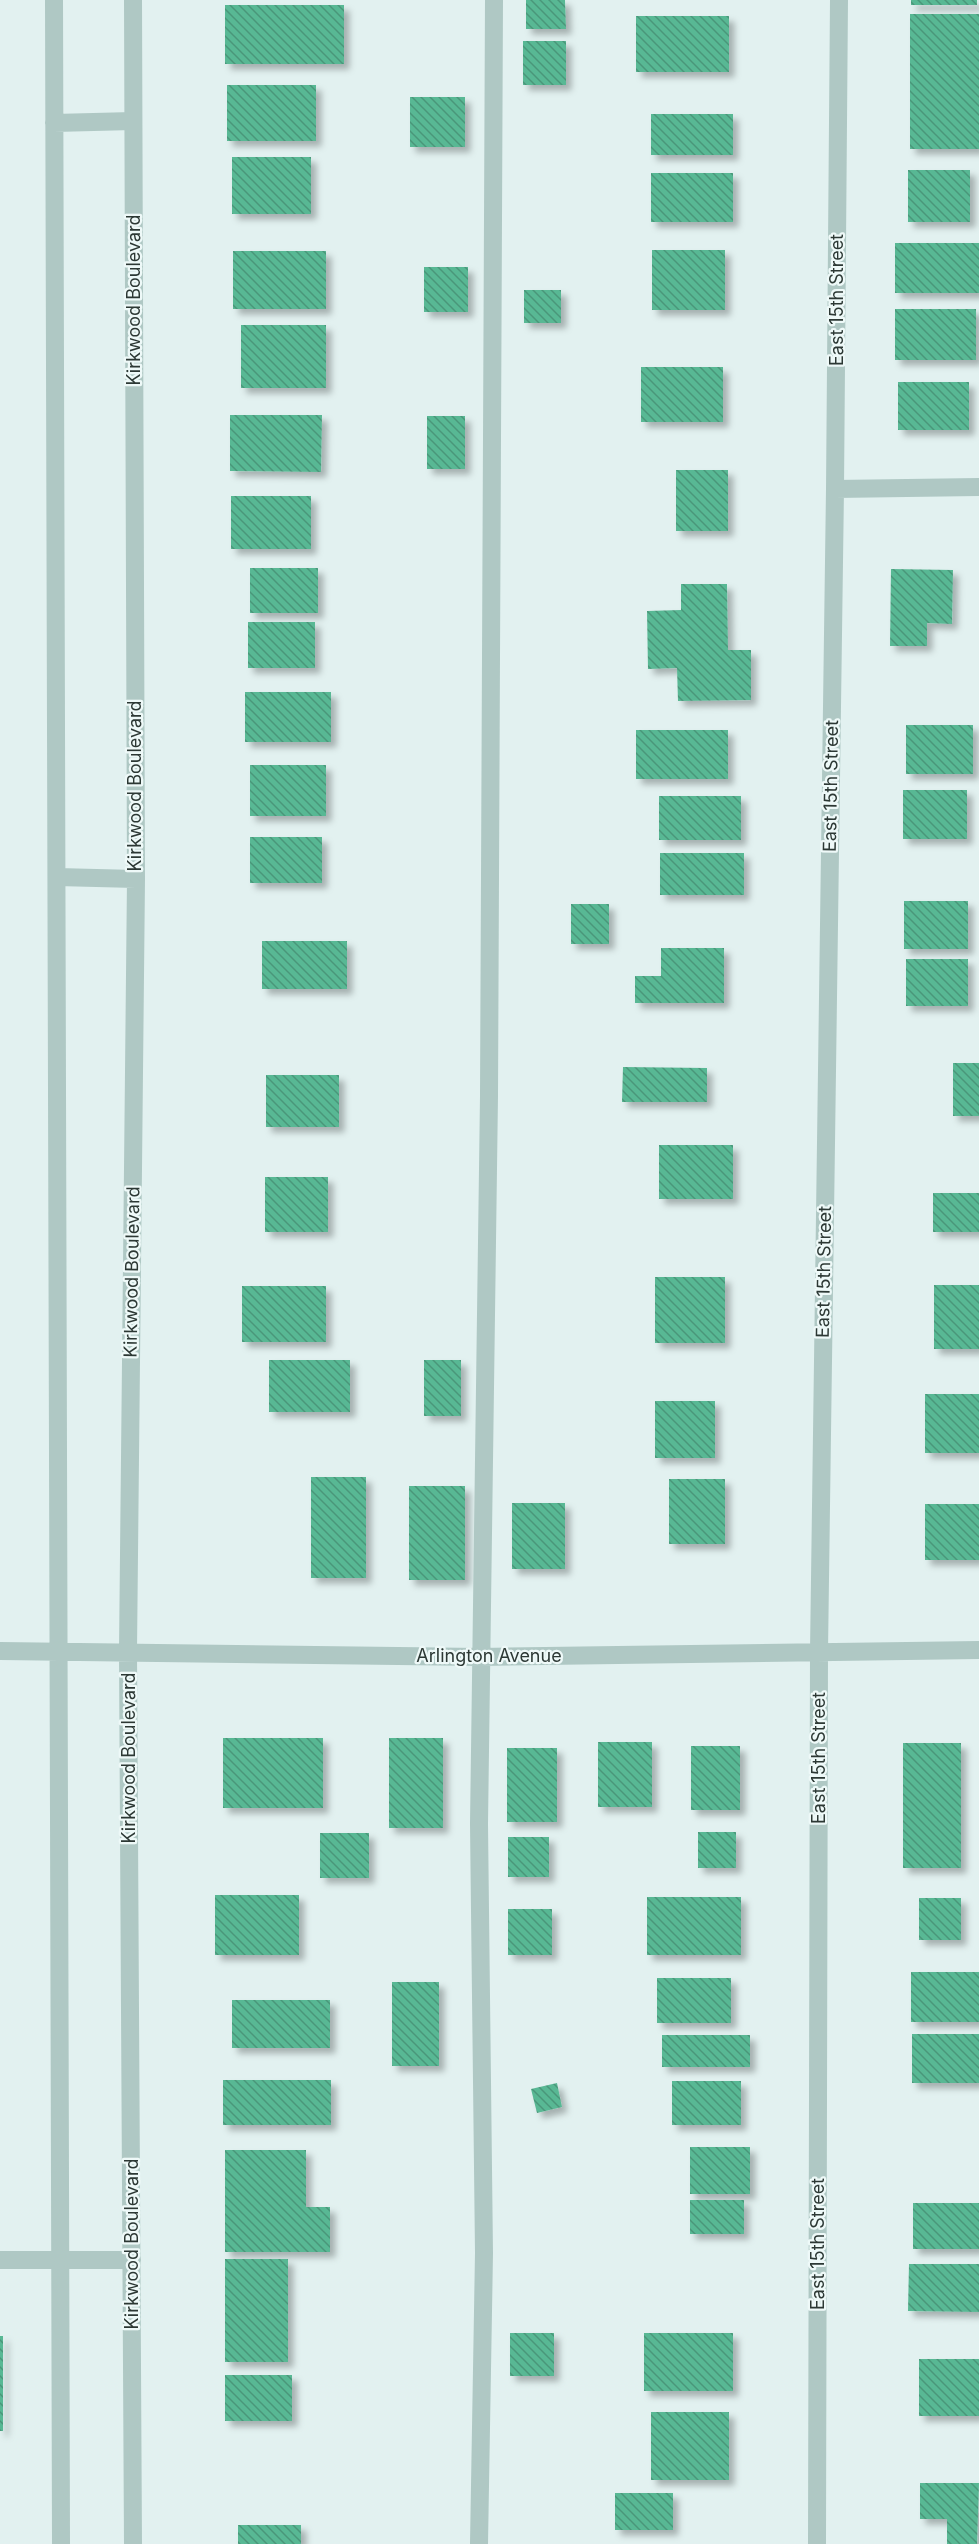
<svg xmlns="http://www.w3.org/2000/svg" width="979" height="2544" font-family="Inter,sans-serif">
<style>
.building{fill:url(#building-back-hatch);filter:url(#shadow)}
.lines{fill:none;stroke-linecap:round;stroke-linejoin:round}
.minor{stroke:#afc8c4;stroke-width:18}
.labels{text-anchor:middle;stroke-width:4.5;stroke-linejoin:round;paint-order:stroke}
.street-label{font-size:18px;fill:#2c3834;stroke:#eef9f8}
</style>
<defs>
<pattern id="building-back-hatch" width="6" height="6" patternUnits="userSpaceOnUse" patternTransform="scale(1.5)"><rect width="6" height="6" fill="#59b894"/><path d="M-1 5l2 2M0 0l6 6M5-1l2 2" fill="none" stroke="#4a977a"/></pattern>
<filter id="shadow"><feDropShadow dx="5.5" dy="5.5" stdDeviation="3" flood-color="#0004"/></filter>
</defs>
<rect width="100%" height="100%" fill="#e2f1f0"/>
<path class="building" d="M526,0h39l1,29h-40z
M911,0h66v5h-66z
M225,5h119v59h-119z
M910,14h69v135h-69z
M636,16h93v56h-93z
M523,41h43v44h-43z
M227,85h89v56h-89z
M410,97h55v50h-55z
M651,114h82v41h-82z
M232,157h79v57h-79z
M908,170h62v52h-62z
M651,173h82v49h-82z
M895,243h84v50h-84z
M652,250h73v60h-73z
M233,251h93v58h-93z
M424,267h44v45h-44z
M524,290h37v33h-37z
M895,309h81v51h-81z
M241,325h85v63h-85z
M641,367h82v55h-82z
M898,382h71v48h-71z
M230,415h92l-1,57 -91,-1z
M427,416h38v53h-38z
M676,470h52v61h-52z
M231,496h80v53h-80z
M250,568h68v45h-68z
M891,569l62,1 -1,54 -25,-1v23h-37z
M681,584h46l1,66h23v50l-73,1 -1,-33 -29,1 -1,-58 34,-1z
M248,622h67v46h-67z
M245,692h86v50h-86z
M906,725h67v49h-67z
M636,730h92v49h-92z
M250,765h76v51h-76z
M903,790h64v49h-64z
M659,796h82v44h-82z
M250,837h72v46h-72z
M660,853h84v42h-84z
M904,901h64v48h-64z
M571,904h38v40h-38z
M262,941h85v48h-85z
M661,948h63v55h-89v-27h26z
M906,959h62v47h-62z
M953,1063h26v53h-26z
M623,1067l84,1v34h-85z
M266,1075h73v52h-73z
M659,1145h74v54h-74z
M265,1177h63v55h-63z
M933,1193h46v39h-46z
M655,1277h70v66h-70z
M934,1285h45v64h-45z
M242,1286h84v56h-84z
M269,1360h81v52h-81z
M424,1360h37v56h-37z
M925,1394h54v59h-54z
M655,1401h60v57h-60z
M311,1477h55v101h-55z
M669,1479h56v65h-56z
M409,1486h56v94h-56z
M512,1503h53v66h-53z
M925,1504h54v56h-54z
M223,1738h100v70h-100z
M389,1738h54v90h-54z
M598,1742h54v65h-54z
M903,1743h58v125h-58z
M691,1746h49v64h-49z
M507,1748h50v74h-50z
M698,1832h38v36h-38z
M320,1833h49v45h-49z
M508,1837h41v40h-41z
M215,1895h84v60h-84z
M647,1897h94v58h-94z
M919,1898h42v42h-42z
M508,1909h44v46h-44z
M911,1972h68v50h-68z
M657,1978h74v45h-74z
M392,1982h47v84h-47z
M232,2000h98v48h-98z
M912,2034h67v49h-67z
M662,2035h88v32h-88z
M223,2080h108v45h-108z
M672,2081h69v44h-69z
M557,2083l5,24 -25,6 -6,-24z
M690,2147h60v47h-60z
M225,2150h81v57h24v45h-105z
M690,2200h54v34h-54z
M913,2203h66v46h-66z
M225,2259h63v103h-63z
M909,2264h70v48l-71,-1z
M510,2333h44v43h-44z
M644,2333h89v58h-89z
M0,2336h3v95h-3z
M919,2359h60v57h-60z
M225,2375h67v46h-67z
M651,2412h78v68h-78z
M920,2483h59l-2,61h-30v-25h-27z
M615,2493h58v37h-58z
M238,2525h63v19h-63z"/>
<g class="lines">
<path class="minor" d="M54,0l7,2544
M133,0l3,879 -8,772 5,893
M54,123l79,-2
M835,489l144,-2
M57,877l79,2
M0,1651l480,6 499,-7
M0,2260h132
M479,2544l5,-291 -5,-429 10,-728 5,-1096
M817,2544l2,-892 16,-1163 4,-489"/>
</g>
<g class="labels">
<g class="street-label">
<text transform="translate(134 300) rotate(-90)" y="6">Kirkwood Boulevard</text>
<text transform="translate(837 300) rotate(-90)" y="6">East 15th Street</text>
<text transform="translate(135 786) rotate(-90)" y="6">Kirkwood Boulevard</text>
<text transform="translate(831 786) rotate(-89)" y="6">East 15th Street</text>
<text transform="translate(132 1272) rotate(-89)" y="6">Kirkwood Boulevard</text>
<text transform="translate(824 1272) rotate(-89)" y="6">East 15th Street</text>
<text x="489" y="1662">Arlington Avenue</text>
<text transform="translate(129 1758) rotate(-90)" y="6">Kirkwood Boulevard</text>
<text transform="translate(819 1758) rotate(-90)" y="6">East 15th Street</text>
<text transform="translate(132 2244) rotate(-90)" y="6">Kirkwood Boulevard</text>
<text transform="translate(818 2244) rotate(-90)" y="6">East 15th Street</text>
</g>
</g>
</svg>
